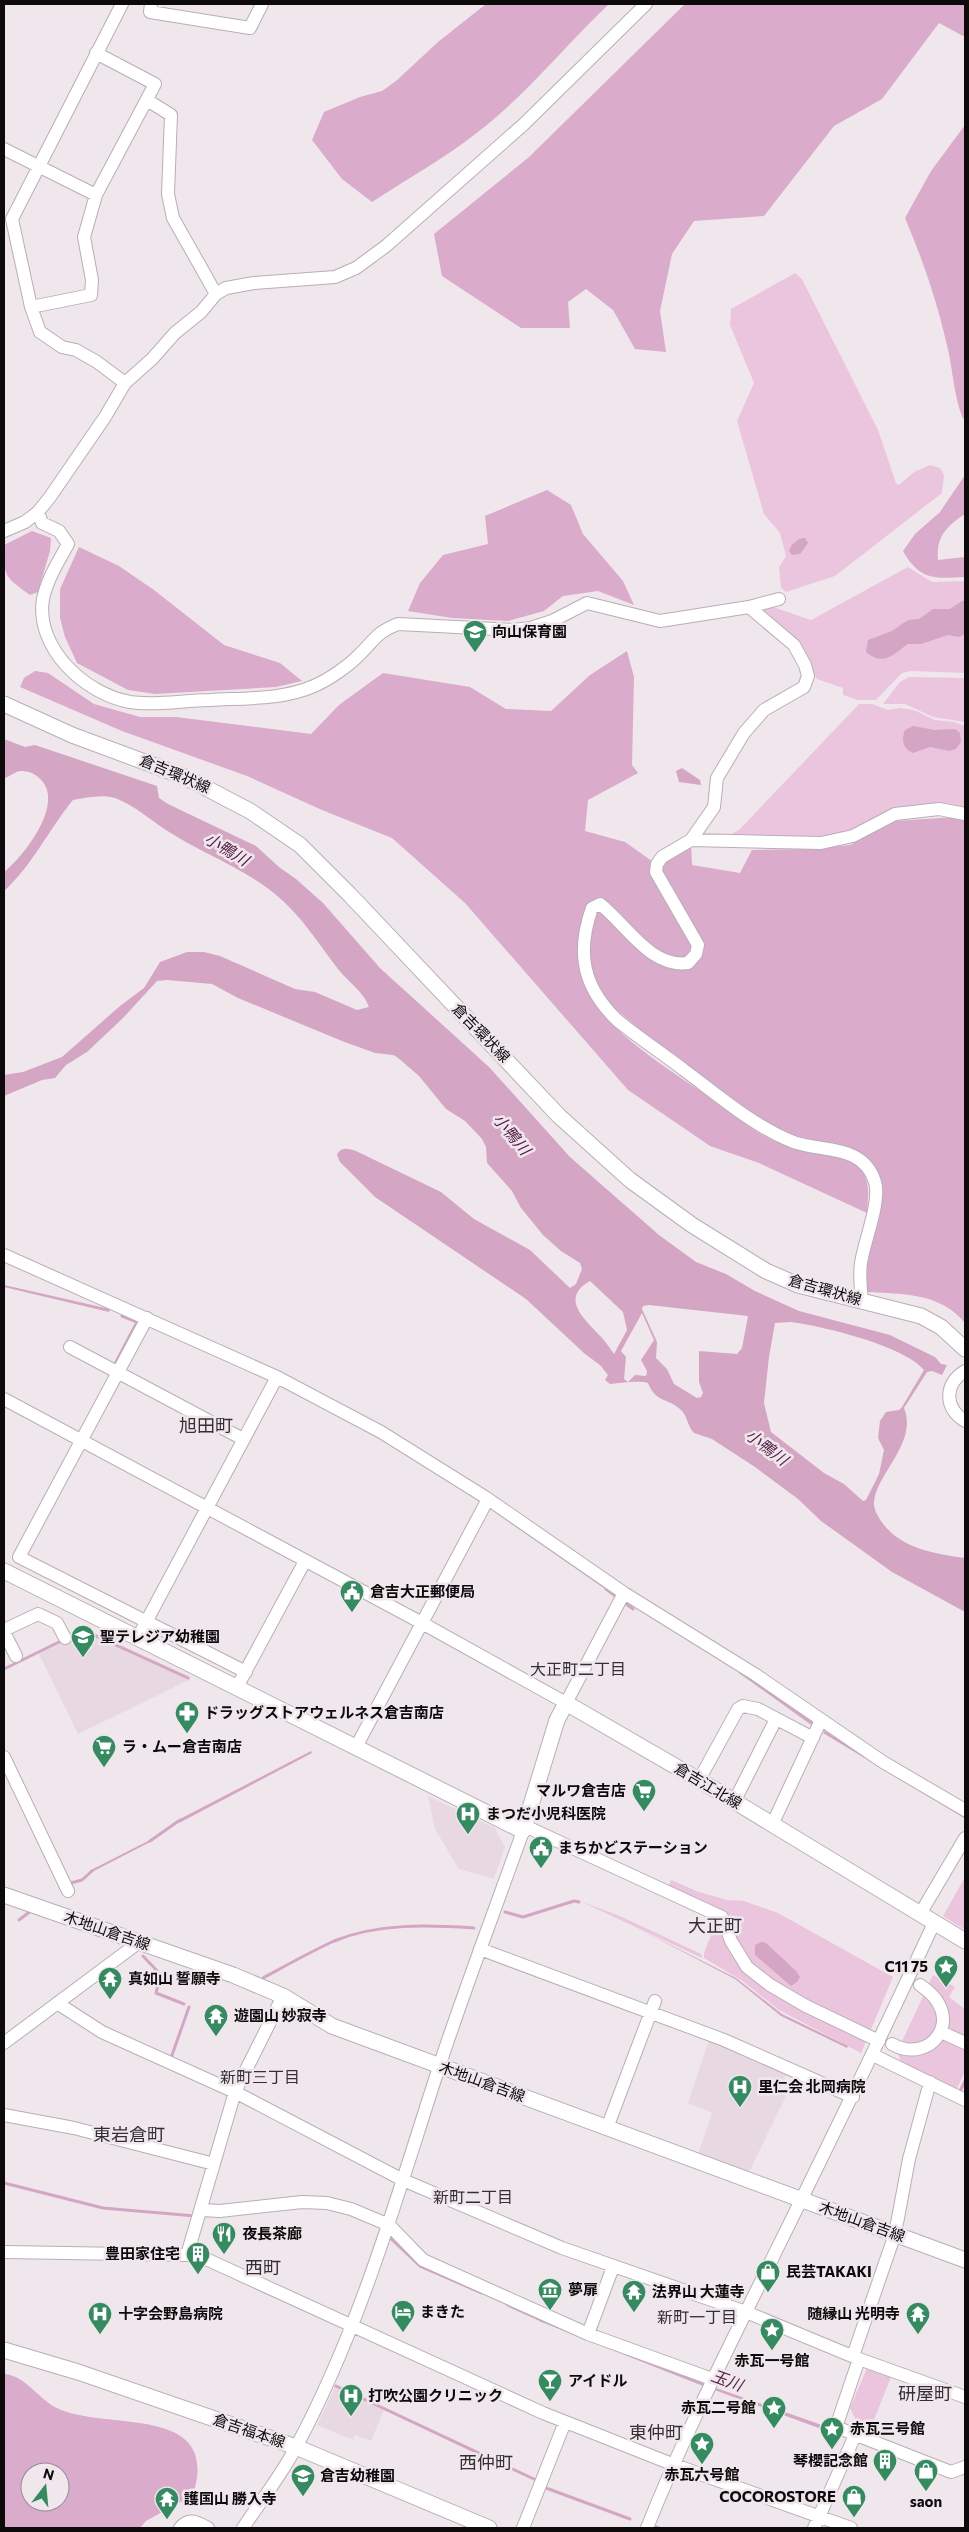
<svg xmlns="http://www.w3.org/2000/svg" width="969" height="2532" font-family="Commissioner,'Noto Sans JP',sans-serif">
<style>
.built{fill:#e8d8e2}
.green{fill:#ebc5de}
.forest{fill:#daabca;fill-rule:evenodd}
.water{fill:#d4a6c4;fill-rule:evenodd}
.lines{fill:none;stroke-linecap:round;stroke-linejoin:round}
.stream{stroke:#d4a6c4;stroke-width:3}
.minor-casing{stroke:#b7afb4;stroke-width:14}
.major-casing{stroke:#b7afb4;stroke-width:17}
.minor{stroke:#fff;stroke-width:12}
.major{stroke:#fff;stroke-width:15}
.labels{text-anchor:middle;stroke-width:5;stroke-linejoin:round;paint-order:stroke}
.poi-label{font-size:15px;font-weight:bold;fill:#0d0a0c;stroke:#f0e7ed;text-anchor:start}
.street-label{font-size:15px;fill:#0d0a0c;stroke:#f0e7ed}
.water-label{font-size:16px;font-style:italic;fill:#572049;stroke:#f0e7ed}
.neighbourhood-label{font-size:16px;fill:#352f33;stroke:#f0e7ed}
.quarter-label{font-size:18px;fill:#352f33;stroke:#f0e7ed}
</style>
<rect width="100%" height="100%" fill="#f0e7ed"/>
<path class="built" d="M86,1629l105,48 -2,3 -111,54 -39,-80z
M428,1796l67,32 10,19 -11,32 -35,-10 -24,-40z
M709,2040l77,34 -7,18 7,4 -37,76 -51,-18 14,-41 -24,-10z
M335,2387l49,23 -13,31 -16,-6 -2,5 -36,-15z"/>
<path class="green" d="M795,273l7,6 76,151 18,53 3,2 15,-13 16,-7 10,3 4,7 -2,18 -107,83 -49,16 -5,-4 -2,-21 7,-11 -6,-23 -16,-19 -27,-93 17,-38 -24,-58 1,-16z
M908,567l24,15 33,-1v92l-54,-2 -9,2 -26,27h-18l-15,-5v-7l-26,-9 -6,-10 -49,-56 1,-4 7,-3 41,14z
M909,677l56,1v44l-32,-5 -28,-13h-22l17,-22z
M859,704h13l16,6 12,-2 14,2 21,10 19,2 11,4v82l-74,1 -36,20 -33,8 -93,-2 10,-5z
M965,1877v53l-22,-14z
M671,1880l28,12 28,8 17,1 34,12 115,64 -32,76 -82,-43 -38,-30 -37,-22v-5l13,-33 -52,-25z
M580,1901l42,16 79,37 1,4z
M933,1975l22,12 -6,10 16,12v62l-9,20 -55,-29 -4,-10z
M867,2368l24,9 -21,53 -13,-7 -7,-15z"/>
<path class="forest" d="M486,4h123c-44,42 -83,91 -131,128 -33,26 -71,47 -106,70l-30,-23 -30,-39 12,-28 36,-15 22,-6 14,-10 42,-39z
M685,4h280v33l-26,-14 -57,76 -48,27 -70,90 -70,5 -22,33 -12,57 6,41 -31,-3 -22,-39 -27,-21 -18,13 2,26h-49l-79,-52 -8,-42 95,-77z
M965,125v291l-2,3c-10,-25 -10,-52 -17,-78 -10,-43 -24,-83 -41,-123l26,-47z
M965,475v39c-18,12 -29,22 -27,46l27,-3v20c-30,2 -46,3 -62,-26l12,-17 25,-22z
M547,490l24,15 12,29 40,47 11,24 -36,-14 -35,5 -19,15 -36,10 -56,-3 -44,-7 12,-28 23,-28 45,-11 -3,-28z
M32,531l19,7 -1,13 -12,41 -8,3c-26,-19 -26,-18 -26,-50z
M79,547l40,19 35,24 70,55 56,18 22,18 -26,6 -121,7 -27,-4 -51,-27 -12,-26 -5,-19v-29z
M627,651l7,26 -2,88 6,8 -50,27 -3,31 40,11 31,22 35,-24 1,25 48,8 12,-23 60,-1 38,-4 45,-24 60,-4 10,3v503c-24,-30 -62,-29 -97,-31l-6,-13 21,-87 -1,-10 -6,-12 -35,-24 -49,-11 -17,-7 -97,-67 -94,-78c19,48 84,85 125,114 20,14 41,32 63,43 26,12 61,7 84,25 16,13 12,30 11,48l-108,-50 -49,-17 -82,-56 -163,-187 -73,-65 -70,-28 -75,-34 -125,-45 -102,-44 4,-9 11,-7 13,2 46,31 46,13h36l135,17 28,-29 44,-32 87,14 36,22 45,2 39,-36z
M4,2374c21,1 34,25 53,34 48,24 165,-6 136,87l-47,26 -6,7h-136zM30,2472h30v30h-30z"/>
<path class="water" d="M805,538l3,5 -8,11 -8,1 -3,-4c2,-7 9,-13 16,-13z
M962,601h3v33l-6,3 -11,-2 -27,9h-13c-15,10 -24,23 -42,8l2,-12 24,-9 16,-11 11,-1 14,-10h17z
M913,726l22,4 20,-1 5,4 1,9 -5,7 -7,2 -19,-4 -17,6c-10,-4 -12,-13 -8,-23z
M4,739l21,8 10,-2 122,41 2,12 9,6 88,42 23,21 17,12 27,24 57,65 109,99 81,90 89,78 37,27 30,12 29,17 44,20 91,24 45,22 6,7 6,1 -5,10 -10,-4 -5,1 -23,36c13,32 -21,60 -29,88 -3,10 1,17 6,25 18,27 54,33 84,37v54l-73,-40 -71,-51 -23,-22 -43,-32 -43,-28 -18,-6c-7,-7 -6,-17 -14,-24 -14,-12 -24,-6 -32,-26 -7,-3 -30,0 -38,1l-5,-4 3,-5 -8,-10 -15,-11 -59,-55 -151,-102 -35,-35 -3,-7c4,-9 12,-6 19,-4l85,41 33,27 56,31 40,38 6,-4 6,-15 -2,-6 -19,-12 -18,-16 -22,-27 -9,-17 -25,-28 -1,-16 -4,-8 -17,-18 -19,-12 -27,-33 -22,-19 -4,-2 -18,-2 -33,-12 -104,-43 -26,-14 -45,-4 -10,1 -34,37 -36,34 -21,13 -11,13 -13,2 -38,16v-21l19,-3 39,-15 58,-51 24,-18 16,-26 27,-10h17l16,4 75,33 20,3 42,18 12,-3c-5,-15 -21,-25 -31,-38 -20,-26 -37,-54 -63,-75 -33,-27 -74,-41 -109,-64 -17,-11 -32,-25 -51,-32 -14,-4 -29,0 -42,2 -24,29 -41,66 -69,91v-19c20,-16 64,-72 34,-95 -5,-4 -10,-6 -17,-6 -6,0 -11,6 -17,7zM590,1281l33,31 4,18 -13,24c-4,-5 -7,-11 -12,-16 -15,-17 -44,-39 -12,-57zM649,1305l99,11 -6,32 -5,6 -38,-3v31l4,11 -2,4 -4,1 -23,-14 -7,-15 -11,-11 1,-16 -15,-33 1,-3zM642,1313l12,27 -13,20 6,11 -1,5 -11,-1 -7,7 -4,-3 2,-22 -5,-6zM791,1322c31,4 114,24 133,48l-22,37 -3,3 -13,2 -6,9 -2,17 6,12 -5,24 -13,26 -3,1 -19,-17 -20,-11 -53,-41 -7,-29 5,-46 6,-34z
M682,768l18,12 1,5 -22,-3 -3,-11z
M4,1285l106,24 -1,3 -105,-25z
M495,1510l113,79v2l-115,-80z
M825,1731l139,85v2l-141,-85z
M311,1751l1,2 -133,70 -1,-3z
M154,1838v2l-64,33 -1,-2z
M635,1927l101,51 46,36 66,32 -1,2 -66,-32 -46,-37z
M761,1942l5,1 30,28 4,6 -3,5 -6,4 -36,-31v-10z
M539,2319l177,69 120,42 129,40v5l-15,1 -252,-92 -159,-63z"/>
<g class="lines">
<path class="stream" d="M122,1316l15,6
M116,1362l20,-38
M606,1589l11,8
M622,1601l11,8
M69,1637l14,-7 105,48
M4,1669l57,-28
M740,1672l74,53
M150,1841l30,-21
M67,1884l15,-4 10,-9
M505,1912l18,5 51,-16 5,1
M19,1920l13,-10
M143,1956l18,19 -5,18 28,11
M263,1978c24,-13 47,-26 71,-37 44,-18 94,-16 140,-13
M171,2058l18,-51
M959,2093l6,-12
M4,2183l99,25 92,8
M388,2236l32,30 62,27
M508,2305l35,16
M336,2386l200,94
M546,2488l84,31
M656,2527l3,1"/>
<defs>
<path id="minor" d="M122,4l-110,215 19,88 9,25 22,15 14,3 21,12 28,21
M151,4l-1,8 100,16 12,-24
M147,100l24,15 -3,79 5,24 43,76
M4,149l92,46
M31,307l60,-12 1,-15 -8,-43 12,-42 59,-111 -59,-31
M38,512l4,11 17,8 9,13c-9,17 -21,35 -25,55 -8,49 42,95 87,103 26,4 54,-2 80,-2 34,-2 72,0 104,-14 14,-6 33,-19 44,-30 17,-16 17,-23 40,-32l115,6 18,-2 21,-7 35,-18 73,18 89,-14 30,-8
M4,531l21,-9 13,-10 12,-15 55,-80 20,-34 27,-24 23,-26 26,-21 15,-18 10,-6 28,-5 81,-6 21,-9 30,-22 138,-122 122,-120
M691,840l23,-33 3,-29 27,-45 20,-23 40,-23 4,-11 -3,-11 -11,-20 -45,-38
M4,1255l273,122 104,55 104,65 139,96 132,82 127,87 82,48
M862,1301c-1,-12 -3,-26 -1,-38 3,-22 20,-61 14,-81 -12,-40 -57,-29 -84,-41 -39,-16 -73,-46 -107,-71 -22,-17 -45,-32 -67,-50 -34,-33 -41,-67 -25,-112l8,-4c27,21 50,64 88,59l8,-9 2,-9 -42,-73 1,-8 5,-7 29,-17 130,3 32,-7 42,-22 44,-5 26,5
M147,1318l-128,239 227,115
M70,1347l173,92
M965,1371c-21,13 -21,37 0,50
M4,1399l418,224 144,80 58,-110
M4,1630l34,-16 19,9 8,15
M4,1632l12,24
M137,1639l140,-262
M237,1687l68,-126
M356,1747l132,-248
M4,1757l64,134
M699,1780l39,-71 5,-3 15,3 55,29
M734,1802l42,-83
M772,1825l49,-105
M525,1826l197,91 9,24 16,26 23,18 36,21 73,35
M920,1914l45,-76
M480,1949l244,91 129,57
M57,2003l45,29 133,60 168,88 159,68 184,64 113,47 106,38
M941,2032l24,11
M4,2043l134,-100
M892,2044c38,22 77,-27 28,-59
M873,2055l92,45
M4,2115l70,13 140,36
M607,2128l48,-127
M201,2210l19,1 82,-9 25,1 24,6 38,16 34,35 165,74 124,45
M4,2252l183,3 19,4 337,154 129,51 179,64
M187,2255l48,-163 48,-96
M588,2334l25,-67
M853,2356l42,-122 14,-75 21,-77
M859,2359l-23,68 115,45 14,-5
M180,2528c9,-11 17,-6 28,0
M243,2528c17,-26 37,-51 52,-79 65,-120 102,-253 144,-382 26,-79 56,-157 84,-236
M523,2528l42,-106
M647,2528c37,-93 82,-181 126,-271 55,-111 109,-222 161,-334
M814,2528l42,-95"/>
<path id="major" d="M4,704l68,31 113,42 65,34 50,34 50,50 209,221 71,64 62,45 74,46 32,14 123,31 20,11 24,22
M4,1571l519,260 34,-111 9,-17 133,77 266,161
M4,1895l229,80 50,21 49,30 633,234
M4,2350l74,22 218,75 193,81"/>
</defs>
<use href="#minor" class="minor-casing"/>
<use href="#major" class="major-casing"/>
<use href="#minor" class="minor"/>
<use href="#major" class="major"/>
</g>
<defs>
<symbol id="school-pin" viewBox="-11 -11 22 30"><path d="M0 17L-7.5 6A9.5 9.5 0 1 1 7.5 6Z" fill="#348b60" stroke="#f0e7ed"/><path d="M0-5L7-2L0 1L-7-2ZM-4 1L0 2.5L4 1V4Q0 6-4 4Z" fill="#fff"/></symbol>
<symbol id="civic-pin" viewBox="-11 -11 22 30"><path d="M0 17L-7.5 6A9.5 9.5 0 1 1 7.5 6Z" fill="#348b60" stroke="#f0e7ed"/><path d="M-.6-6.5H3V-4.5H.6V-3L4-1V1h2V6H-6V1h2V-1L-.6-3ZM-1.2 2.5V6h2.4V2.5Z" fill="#fff"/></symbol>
<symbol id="pharmacy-pin" viewBox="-11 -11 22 30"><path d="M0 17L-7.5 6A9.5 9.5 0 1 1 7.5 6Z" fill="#348b60" stroke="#f0e7ed"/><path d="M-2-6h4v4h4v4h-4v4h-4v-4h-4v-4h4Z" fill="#fff"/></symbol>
<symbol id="supermarket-pin" viewBox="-11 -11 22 30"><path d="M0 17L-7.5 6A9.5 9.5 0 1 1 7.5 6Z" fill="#348b60" stroke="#f0e7ed"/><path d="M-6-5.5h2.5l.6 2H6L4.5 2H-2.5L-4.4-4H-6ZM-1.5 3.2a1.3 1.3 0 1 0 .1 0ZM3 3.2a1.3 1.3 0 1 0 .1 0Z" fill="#fff"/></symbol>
<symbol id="hospital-pin" viewBox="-11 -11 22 30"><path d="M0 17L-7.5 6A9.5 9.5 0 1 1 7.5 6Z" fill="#348b60" stroke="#f0e7ed"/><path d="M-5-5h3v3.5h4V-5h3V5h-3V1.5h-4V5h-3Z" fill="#fff"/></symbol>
<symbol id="sight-pin" viewBox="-11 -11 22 30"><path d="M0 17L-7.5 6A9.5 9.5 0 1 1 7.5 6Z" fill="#348b60" stroke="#f0e7ed"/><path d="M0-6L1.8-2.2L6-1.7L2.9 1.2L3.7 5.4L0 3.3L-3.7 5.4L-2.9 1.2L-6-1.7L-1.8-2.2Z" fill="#fff"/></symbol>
<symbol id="temple-pin" viewBox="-11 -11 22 30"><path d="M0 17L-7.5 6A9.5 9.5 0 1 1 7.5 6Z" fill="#348b60" stroke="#f0e7ed"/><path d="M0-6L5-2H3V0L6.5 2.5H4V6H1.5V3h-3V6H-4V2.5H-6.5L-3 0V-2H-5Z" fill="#fff"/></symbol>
<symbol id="restaurant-pin" viewBox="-11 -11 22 30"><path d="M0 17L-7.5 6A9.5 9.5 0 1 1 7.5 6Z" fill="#348b60" stroke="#f0e7ed"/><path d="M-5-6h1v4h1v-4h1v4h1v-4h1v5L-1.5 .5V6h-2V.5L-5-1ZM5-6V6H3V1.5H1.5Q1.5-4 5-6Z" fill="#fff"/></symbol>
<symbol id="building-pin" viewBox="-11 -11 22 30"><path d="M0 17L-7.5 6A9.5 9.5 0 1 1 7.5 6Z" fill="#348b60" stroke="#f0e7ed"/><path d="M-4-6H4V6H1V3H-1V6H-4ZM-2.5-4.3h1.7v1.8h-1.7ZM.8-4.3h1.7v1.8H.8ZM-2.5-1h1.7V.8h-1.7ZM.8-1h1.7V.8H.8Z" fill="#fff"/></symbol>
<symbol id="shop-pin" viewBox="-11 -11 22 30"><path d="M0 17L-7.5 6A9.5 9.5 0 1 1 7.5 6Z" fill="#348b60" stroke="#f0e7ed"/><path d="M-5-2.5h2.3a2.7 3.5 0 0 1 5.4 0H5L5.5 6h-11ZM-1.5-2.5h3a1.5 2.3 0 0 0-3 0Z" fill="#fff"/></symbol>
<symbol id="museum-pin" viewBox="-11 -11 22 30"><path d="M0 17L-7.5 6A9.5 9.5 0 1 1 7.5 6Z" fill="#348b60" stroke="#f0e7ed"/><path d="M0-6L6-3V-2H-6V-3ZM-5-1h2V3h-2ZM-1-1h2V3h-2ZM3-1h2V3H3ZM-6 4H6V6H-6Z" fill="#fff"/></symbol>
<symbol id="hotel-pin" viewBox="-11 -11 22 30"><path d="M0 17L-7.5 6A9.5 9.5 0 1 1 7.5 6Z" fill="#348b60" stroke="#f0e7ed"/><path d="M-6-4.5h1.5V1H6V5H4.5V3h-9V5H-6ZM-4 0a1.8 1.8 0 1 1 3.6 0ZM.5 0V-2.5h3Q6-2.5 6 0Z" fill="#fff"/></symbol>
<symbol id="bar-pin" viewBox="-11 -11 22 30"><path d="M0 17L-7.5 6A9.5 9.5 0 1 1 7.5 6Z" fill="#348b60" stroke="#f0e7ed"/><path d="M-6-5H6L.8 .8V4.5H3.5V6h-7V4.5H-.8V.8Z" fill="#fff"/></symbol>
</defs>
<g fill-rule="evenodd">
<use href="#school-pin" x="461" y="618" width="28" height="38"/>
<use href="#civic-pin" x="338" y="1578" width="28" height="38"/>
<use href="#school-pin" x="69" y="1623" width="28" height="38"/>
<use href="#pharmacy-pin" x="173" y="1699" width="28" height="38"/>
<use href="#supermarket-pin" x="90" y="1733" width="28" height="38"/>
<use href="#supermarket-pin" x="630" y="1777" width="28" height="38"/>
<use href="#hospital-pin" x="454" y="1800" width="28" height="38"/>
<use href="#civic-pin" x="527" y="1834" width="28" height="38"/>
<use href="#sight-pin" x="932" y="1953" width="28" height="38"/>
<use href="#temple-pin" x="96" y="1965" width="28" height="38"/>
<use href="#temple-pin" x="202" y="2002" width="28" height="38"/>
<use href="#hospital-pin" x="726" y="2073" width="28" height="38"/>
<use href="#restaurant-pin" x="210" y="2220" width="28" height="38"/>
<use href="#building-pin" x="184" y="2240" width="28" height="38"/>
<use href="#shop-pin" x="754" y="2258" width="28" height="38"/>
<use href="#museum-pin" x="536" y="2276" width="28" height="38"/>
<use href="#temple-pin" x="620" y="2278" width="28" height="38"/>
<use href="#hotel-pin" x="389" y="2298" width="28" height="38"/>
<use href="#hospital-pin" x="86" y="2300" width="28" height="38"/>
<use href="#temple-pin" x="904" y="2300" width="28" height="38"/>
<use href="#sight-pin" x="758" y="2316" width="28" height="38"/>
<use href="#bar-pin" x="536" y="2367" width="28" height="38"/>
<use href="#hospital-pin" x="337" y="2382" width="28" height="38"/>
<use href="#sight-pin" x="760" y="2394" width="28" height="38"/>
<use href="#sight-pin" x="818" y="2415" width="28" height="38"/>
<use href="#sight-pin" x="688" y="2430" width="28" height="38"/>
<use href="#building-pin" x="871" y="2447" width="28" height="38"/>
<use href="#shop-pin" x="912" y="2457" width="28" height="38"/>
<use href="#school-pin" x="289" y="2462" width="28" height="38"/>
<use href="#shop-pin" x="840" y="2483" width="28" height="38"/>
<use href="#temple-pin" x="153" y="2485" width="28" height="38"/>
</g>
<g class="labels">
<g class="poi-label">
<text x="492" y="637">向山保育園</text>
<text x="370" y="1597">倉吉大正郵便局</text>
<text x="100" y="1642">聖テレジア幼稚園</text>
<text x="204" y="1718">ドラッグストアウェルネス倉吉南店</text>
<text x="122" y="1752">ラ・ムー倉吉南店</text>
<text x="626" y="1796" text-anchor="end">マルワ倉吉店</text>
<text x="486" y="1819">まつだ小児科医院</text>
<text x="558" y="1853">まちかどステーション</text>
<text x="928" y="1972" text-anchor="end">C11 75</text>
<text x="128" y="1984">真如山 誓願寺</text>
<text x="234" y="2021">遊園山 妙寂寺</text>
<text x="758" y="2092">里仁会 北岡病院</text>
<text x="242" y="2239">夜長茶廊</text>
<text x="180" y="2259" text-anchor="end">豊田家住宅</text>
<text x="786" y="2277">民芸TAKAKI</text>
<text x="568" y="2295">夢扉</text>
<text x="652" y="2297">法界山 大蓮寺</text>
<text x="420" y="2317">まきた</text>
<text x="118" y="2319">十字会野島病院</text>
<text x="900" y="2319" text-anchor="end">随縁山 光明寺</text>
<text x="772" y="2366" text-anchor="middle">赤瓦一号館</text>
<text x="568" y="2386">アイドル</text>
<text x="368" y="2401">打吹公園クリニック</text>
<text x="756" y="2413" text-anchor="end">赤瓦二号館</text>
<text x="850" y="2434">赤瓦三号館</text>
<text x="868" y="2466" text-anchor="end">琴櫻記念館</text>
<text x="702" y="2480" text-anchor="middle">赤瓦六号館</text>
<text x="320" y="2481">倉吉幼稚園</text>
<text x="836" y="2502" text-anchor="end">COCOROSTORE</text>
<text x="184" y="2504">護国山 勝入寺</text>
<text x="926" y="2507" text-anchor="middle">saon</text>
</g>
<g class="street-label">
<text transform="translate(175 774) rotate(23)" y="5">倉吉環状線</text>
<text transform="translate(481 1033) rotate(46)" y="5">倉吉環状線</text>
<text transform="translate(825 1290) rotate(16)" y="5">倉吉環状線</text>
<text transform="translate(708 1786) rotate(31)" y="5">倉吉江北線</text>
<text transform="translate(107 1931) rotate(19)" y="5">木地山倉吉線</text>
<text transform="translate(482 2082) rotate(20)" y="5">木地山倉吉線</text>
<text transform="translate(862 2222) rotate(20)" y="5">木地山倉吉線</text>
<text transform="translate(249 2431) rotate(19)" y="5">倉吉福本線</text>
</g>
<g class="water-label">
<text transform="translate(227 849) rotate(31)" y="6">小鴨川</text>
<text transform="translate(512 1134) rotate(50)" y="6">小鴨川</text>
<text transform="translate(767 1447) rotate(37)" y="6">小鴨川</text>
<text transform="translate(727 2380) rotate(20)" y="6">玉川</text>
</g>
<g class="neighbourhood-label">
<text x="578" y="1675">大正町二丁目</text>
<text x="260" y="2083">新町三丁目</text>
<text x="473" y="2203">新町二丁目</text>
<text x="697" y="2323">新町一丁目</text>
</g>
<g class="quarter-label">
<text x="206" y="1432">旭田町</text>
<text x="715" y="1932">大正町</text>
<text x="129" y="2141">東岩倉町</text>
<text x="263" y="2274">西町</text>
<text x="925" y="2400">研屋町</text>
<text x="656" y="2439">東仲町</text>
<text x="486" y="2469">西仲町</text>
</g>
</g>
<rect width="969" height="2532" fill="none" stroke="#0d0a0c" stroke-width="10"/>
<g transform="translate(45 2487) rotate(16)"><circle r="24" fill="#f0e7ed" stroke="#958f93"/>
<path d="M0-4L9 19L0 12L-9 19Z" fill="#348b60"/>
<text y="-8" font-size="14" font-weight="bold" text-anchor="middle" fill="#0d0a0c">N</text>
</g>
</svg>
